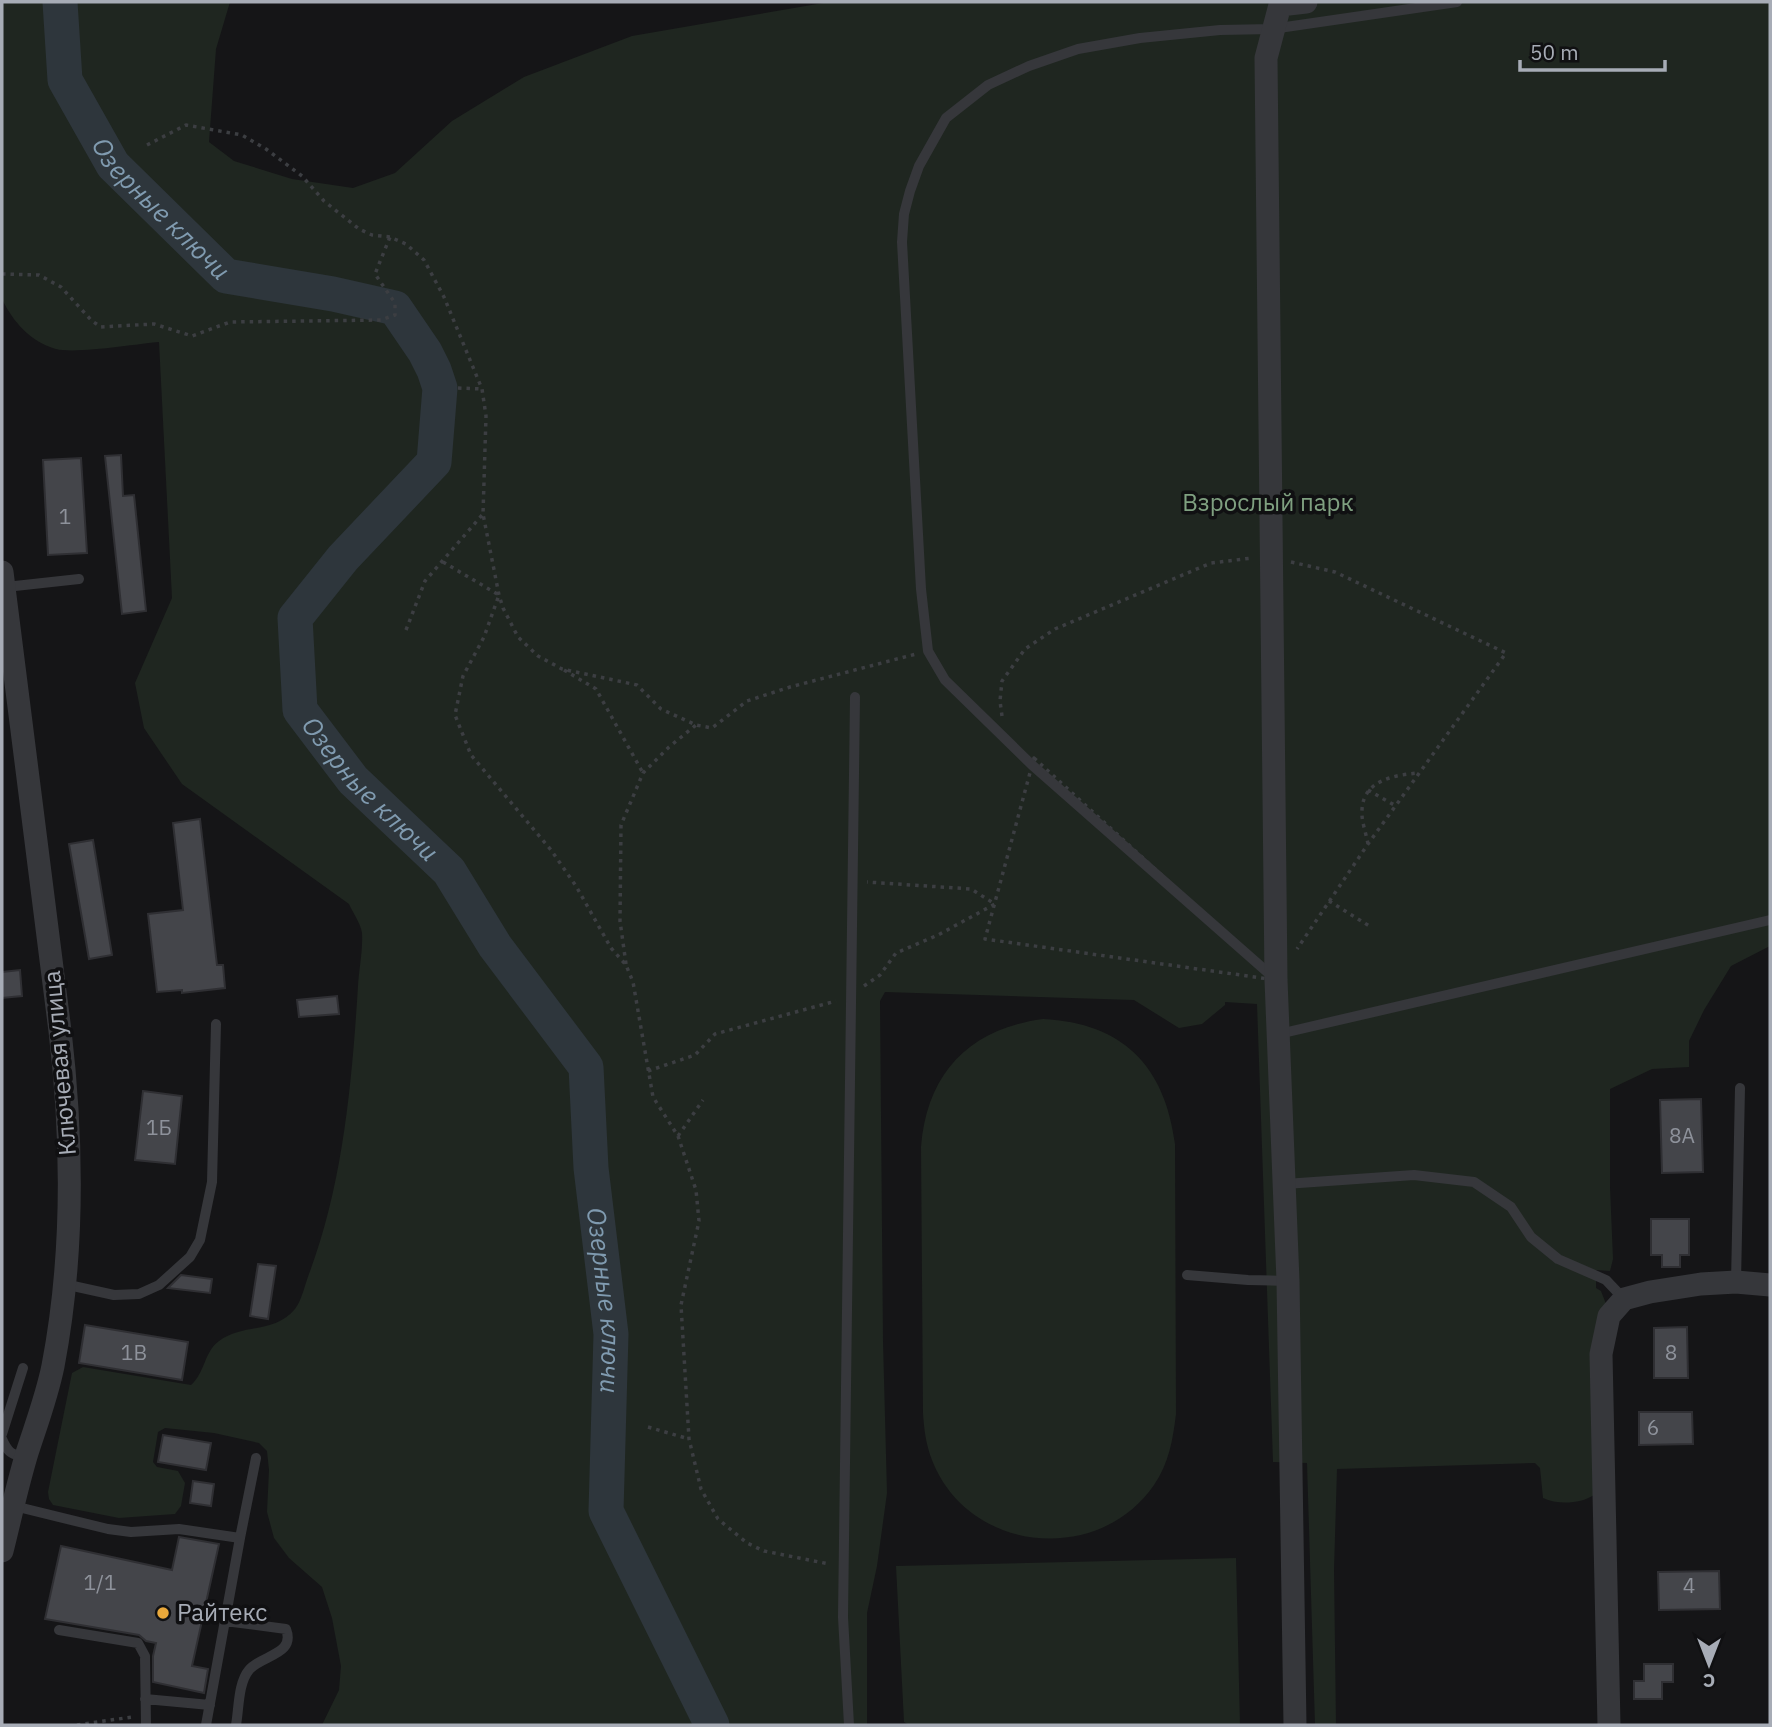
<svg xmlns="http://www.w3.org/2000/svg" width="1772" height="1727" font-family="'IBM Plex Sans',sans-serif">
<style>
.green{fill:#1f2620}
.lines{fill:none;stroke-linecap:round;stroke-linejoin:round}
.river{stroke:#2e363c;stroke-width:35}
.building{fill:#44454a;stroke:#2f2f33;stroke-width:2}
.path{stroke:#3c3e42;stroke-width:3.5;stroke-dasharray:3.5 5;stroke-linecap:butt}
.service{stroke:#36373b;stroke-width:10}
.minor{stroke:#36373b;stroke-width:23}
.poi-dot{fill:#e9a83b;stroke:#101012;stroke-width:2.5}
.labels{text-anchor:middle;stroke-width:7;stroke-linejoin:round;paint-order:stroke}
.number-label{font-size:21px;fill:#8e929b}
.park-label{font-size:24px;fill:#7fa080;stroke:#101012}
.street-label{font-size:24px;fill:#a7acb6;stroke:#101012}
.poi-label{font-size:24px;fill:#a7acb6;stroke:#101012;text-anchor:start}
.water-label{font-size:26px;font-style:italic;fill:#809bb0;stroke:#101012}
</style>
<rect width="100%" height="100%" fill="#151517"/>
<path class="green" d="M2,2h228l-14,47 -7,93 25,19 58,18 61,9 42,-15 57,-52 72,-44 108,-41 197,-34h941v944l-39,20 -27,44 -15,31v26l-37,2 -42,20v98l3,72 -3,12 -14,-1v18l5,3 5,13 -12,191c-14,9 -36,10 -51,3l-3,-30 -5,-5 -198,6 -3,101 2,155h-21l-8,-262 -34,-1 -16,-458 -32,-2v3l-23,19 -23,4 -45,-28 -249,-8 -5,9 3,340 4,152 -10,73 -10,47v112h-545l17,-35 2,-24 -9,-48 -10,-31 -33,-29 -15,-20 -7,-26 2,-42 -2,-19 -8,-8 -45,-10 -49,-5 -7,4 -5,30 4,5 21,4 7,12 -4,23 -6,8 -56,4 -66,-13 -4,-6 -1,-7 24,-119 11,-6 108,18c14,-12 13,-33 28,-44 25,-18 55,-7 76,-32 7,-9 10,-25 14,-35 34,-90 43,-192 49,-288 1,-17 5,-36 4,-53 -1,-9 -9,-20 -13,-29l-167,-120 -38,-56 -9,-45 37,-85 -13,-256c-23,2 -83,12 -103,7 -25,-7 -43,-27 -54,-50z
M1043,1019c80,4 122,47 132,125l1,270c-3,25 -7,49 -22,71 -56,81 -186,68 -222,-25 -6,-15 -8,-31 -9,-47l-2,-266c6,-75 49,-118 122,-128z
M1236,1558l4,167h-331l-5,-3 -8,-156z"/>
<g class="lines">
<path class="river" id="s1" d="M60,2l5,78 48,85 113,111 107,18 62,14 30,44 9,18 6,18 -6,74 -91,96 -48,60 5,92 53,70 96,91 46,75 91,121 5,101 20,166 -5,177 106,214"/>
</g>
<path class="building" d="M121,455l2,41 11,-1 12,116 -24,3 -17,-158z
M81,458l6,95 -39,2 -5,-95z
M200,819l17,146h6l2,23 -43,5v-3l-25,2 -9,-78 35,-4 -10,-87z
M93,840l19,115 -23,4 -20,-115z
M20,970l2,26 -20,2v-26z
M337,996l2,18 -40,3 -2,-17z
M143,1091l39,5 -7,68 -40,-4z
M1701,1099l2,73 -41,1 -2,-73z
M1651,1219h38v36h-9v12h-18v-12h-11z
M258,1264l18,2 -8,53 -18,-3z
M181,1275l31,4 -2,14 -42,-5z
M85,1325l103,17 -6,38 -103,-17z
M1687,1327l1,51h-34v-50z
M1639,1412h53l1,32 -54,1z
M163,1435l48,8 -5,27 -48,-8z
M193,1481l21,3 -3,22 -21,-3z
M179,1537l40,7 -27,122 16,3 -4,24 -51,-11v-26l3,-13 -10,-2 -7,-6 -94,-16 16,-73 111,24z
M1719,1571l1,38 -61,1 -1,-38z
M1644,1664h29v18h-11v17h-28v-18h10z"/>
<g class="lines">
<path class="path" d="M147,145l39,-20 56,10 24,14 36,27 22,25 35,28 13,6 18,2 16,7 18,16 20,37 38,92 4,27 -3,98 16,81 4,13 15,29 20,19 24,13 75,16 24,24 35,16 16,3 35,-27 43,-14 126,-33
M2,274l37,1 22,12 31,34 9,6 53,-3 38,12 38,-14 151,-2 14,-5v-12l-20,-29 15,-37
M458,388l24,1
M443,562l56,33 -15,42 -21,39 -8,39 16,40 80,95 25,36 35,62 15,17 7,17 20,115 25,39 18,54 3,31 -18,84 8,134 12,50 17,30 29,24 17,8 65,13
M1291,562l44,10 171,81 -138,191 -71,105
M406,630l19,-49 58,-67
M564,670l32,19 47,84
M1002,716l-2,-15 2,-20 23,-32 30,-20 156,-66 41,-5
M1034,758l242,222 -291,-41z
M1368,790l28,16
M1368,844c-2,-11 -7,-24 -6,-34 1,-30 33,-35 56,-37
M1329,901l42,26
M626,964l-6,-43 1,-96 22,-52 26,-26 27,-22
M864,986l16,-11 16,-22 42,-18 57,-31 -24,-15 -104,-7
M648,1071l47,-16 20,-21 121,-33
M678,1136l25,-36
M648,1427l41,12
M77,1725l55,-8"/>
<path class="service" d="M3,589l12,-3 64,-7
M1274,978l-242,-213 -87,-85 -17,-29 -7,-62 -19,-347 2,-28 6,-23 9,-25 27,-48 42,-33 41,-19 49,-17 62,-11 80,-8 52,-1 185,-27
M1279,1034l491,-114
M1285,1184l129,-9 60,7 37,25 20,30 27,22 48,21 18,19
M1187,1275l61,5 40,1
M1736,1282l4,-194
M64,1284l50,11 25,-1 20,-9 31,-28 10,-17 12,-58 4,-158
M2,1434l21,-66
M2,1439c6,14 10,16 24,18
M14,1506l94,23 23,3 48,-3 61,9 -34,187
M240,1538l16,-80
M225,1621l61,8c10,26 -25,26 -37,41 -11,13 -10,39 -13,55
M59,1630l79,13 7,13 1,69
M145,1699l65,6
M849,1725l-6,-108 12,-920"/>
<path class="minor" d="M2,572l58,459c13,111 14,225 -7,335 -6,30 -17,59 -26,87 -10,33 -17,66 -25,98
M1295,1725l-7,-444 -12,-301 -10,-922 14,-53 26,-3
M1609,1725l-8,-371 8,-38 15,-17 26,-7 51,-8 35,-2 34,3"/>
</g>
<circle class="poi-dot" cx="163" cy="1613" r="7"/>
<g class="labels">
<g class="number-label">
<text x="65" y="524">1</text>
<text x="159" y="1135">1Б</text>
<text x="1682" y="1143">8А</text>
<text x="134" y="1360">1В</text>
<text x="1671" y="1360">8</text>
<text x="1653" y="1435">6</text>
<text x="100" y="1590">1/1</text>
<text x="1689" y="1593">4</text>
</g>
<g class="park-label">
<text x="1268" y="511">Взрослый парк</text>
</g>
<g class="street-label">
<text transform="translate(60 1063) rotate(-95)" y="8">Ключевая улица</text>
</g>
<g class="poi-label">
<text x="177" y="1621">Райтекс</text>
</g>
<g class="water-label">
<text dy="9" stroke="none"><textPath href="#s1" startOffset="240">Озерные ключи</textPath></text>
<text dy="9" stroke="none"><textPath href="#s1" startOffset="1080">Озерные ключи</textPath></text>
<text dy="9" stroke="none"><textPath href="#s1" startOffset="1668">Озерные ключи</textPath></text>
</g>
</g>
<rect width="1772" height="1727" fill="none" stroke="#a7acb6" stroke-width="7"/>
<g transform="translate(1709 1664) rotate(180)" stroke="#101012" stroke-width="5" paint-order="stroke">
<path d="M0-5L12 26L0 18L-12 26Z" fill="#a7acb6"/>
<text y="-10" font-size="19" font-weight="bold" text-anchor="middle" fill="#a7acb6">С</text>
</g>
<path d="M1520 60v10h145v-10" fill="none" stroke="#a7acb6" stroke-width="3.5"/>
<text x="1530" y="60" font-size="21" fill="#a7acb6" stroke="#101012" stroke-width="5" paint-order="stroke">50 m</text>
</svg>
